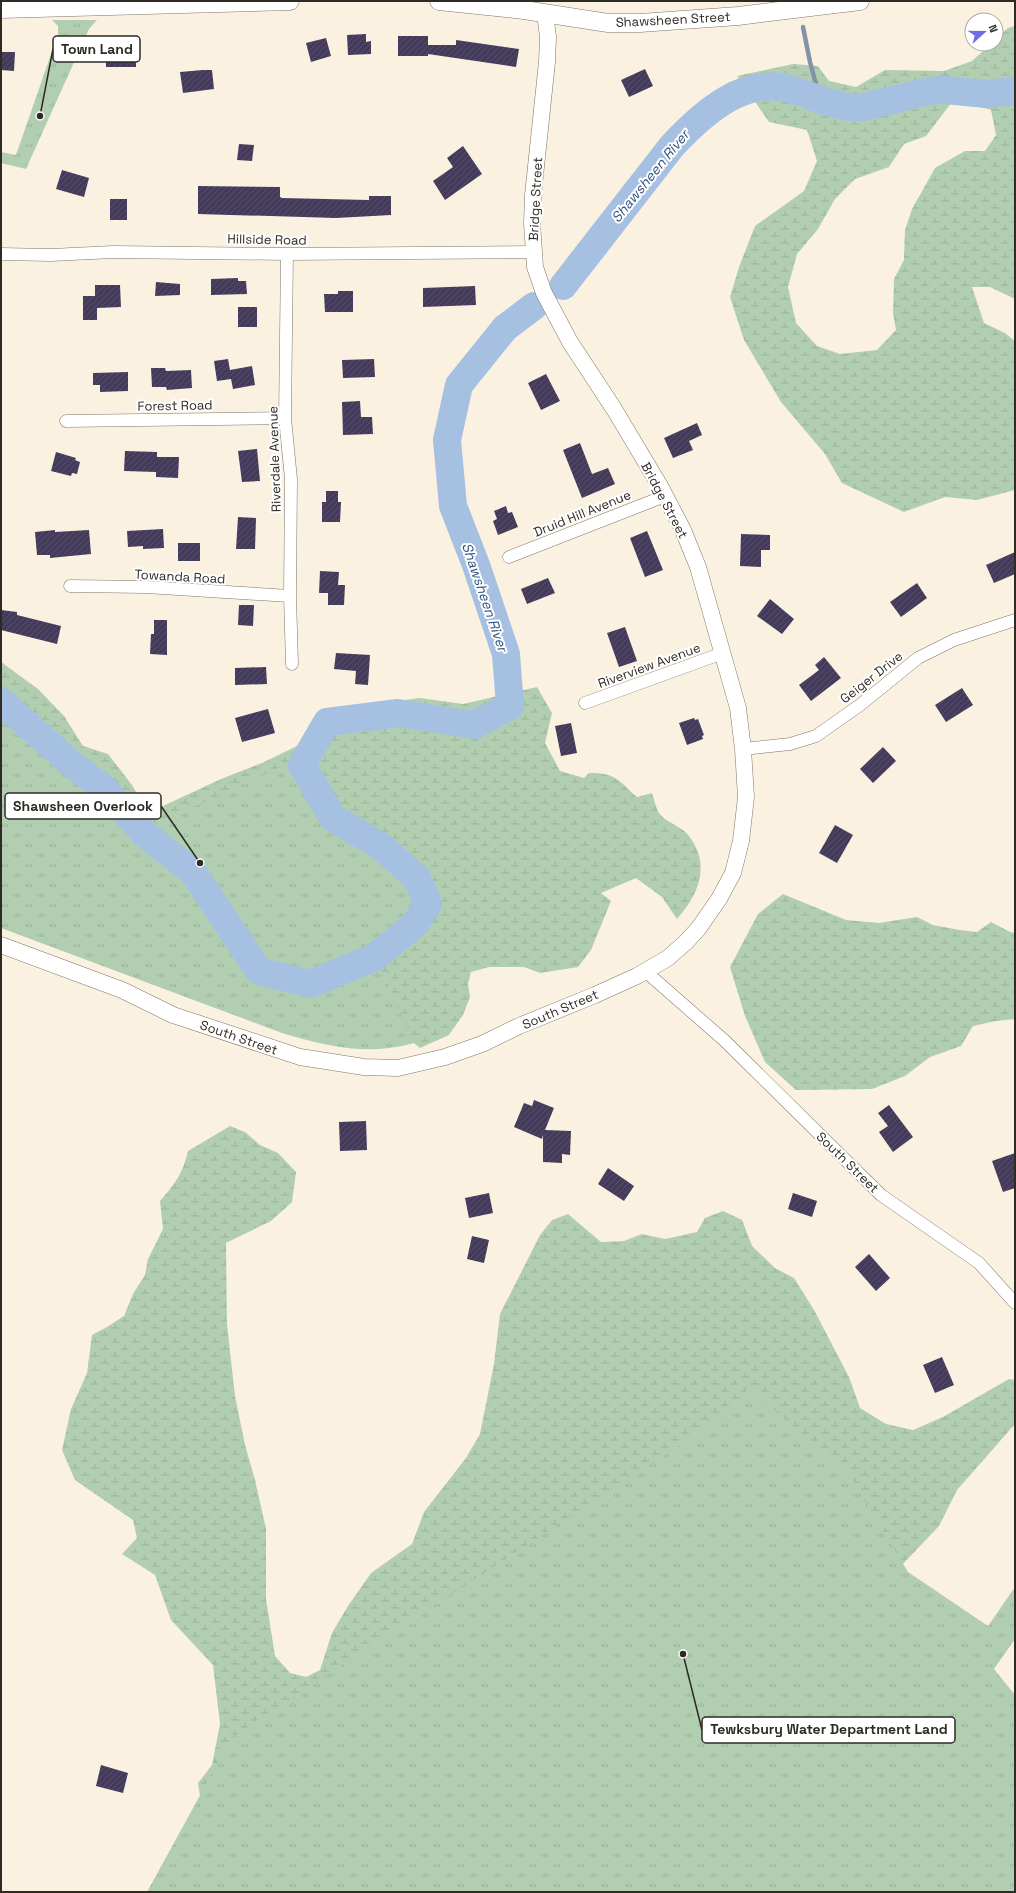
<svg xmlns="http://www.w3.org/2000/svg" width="1016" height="1893" font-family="'Space Grotesk',sans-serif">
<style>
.wetland{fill:url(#wetland-marsh);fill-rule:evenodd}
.park{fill:url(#park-tufts)}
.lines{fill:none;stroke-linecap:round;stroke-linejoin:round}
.stream{stroke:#8293a9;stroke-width:4.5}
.river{stroke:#a6c0e2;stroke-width:28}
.building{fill:url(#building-hatch)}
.minor-casing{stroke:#7f7668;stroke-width:13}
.tertiary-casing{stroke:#7f7668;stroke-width:17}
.secondary-casing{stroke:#7f7668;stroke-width:19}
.minor{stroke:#fff;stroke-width:12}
.tertiary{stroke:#fff;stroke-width:16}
.secondary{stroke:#fff;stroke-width:18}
.labels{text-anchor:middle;stroke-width:4;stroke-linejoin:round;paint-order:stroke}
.street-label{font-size:13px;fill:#2e2a24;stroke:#fff}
.water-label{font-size:14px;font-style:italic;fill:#305481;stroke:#fff}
.leader{fill:none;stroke:#2e2a24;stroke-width:1.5}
.callout-dot{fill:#2e2a24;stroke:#fff;stroke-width:1.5}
.callout{fill:#fff;stroke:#2e2a24;stroke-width:1.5}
.callout-label{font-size:14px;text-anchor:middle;font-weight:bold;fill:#2e2a24}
</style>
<defs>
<pattern id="wetland-marsh" width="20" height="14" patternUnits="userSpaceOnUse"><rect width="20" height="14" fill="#b1cfb0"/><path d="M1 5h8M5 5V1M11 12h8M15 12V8" fill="none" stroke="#99b297"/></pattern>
<pattern id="park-tufts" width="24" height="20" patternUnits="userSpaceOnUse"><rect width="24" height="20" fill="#b1cfb0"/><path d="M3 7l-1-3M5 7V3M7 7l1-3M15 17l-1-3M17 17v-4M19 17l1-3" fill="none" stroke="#99b297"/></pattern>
<pattern id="building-hatch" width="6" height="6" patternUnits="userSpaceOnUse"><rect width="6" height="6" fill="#443a5a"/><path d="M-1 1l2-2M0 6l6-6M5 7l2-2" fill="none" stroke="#574e69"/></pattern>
</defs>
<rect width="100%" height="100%" fill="#fbf1e1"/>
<path class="wetland" d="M1015,26v273l-25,-12h-18l12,36 21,10 10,8v149l-38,10 -32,-3 -41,15 -62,-29 -17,-29 -44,-52 -37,-62 -14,-43 9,-30 16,-41 49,-35 13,-30 -10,-31 -38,-8 -32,-46 56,-12 25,2 11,15 27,6 29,-17 59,1 28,-10 19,-17h5v-5l12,-11zM952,102l16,1 23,7 5,25 -11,16h-20l-30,17 -23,41 -7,21 -1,30 -10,19 -1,34 3,17 -19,20 -37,4 -23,-8 -21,-23 -8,-36 9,-33 21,-25 17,-30 20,-20 34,-12 15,-23 22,-8z
M1,662l37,27 26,27 19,30 25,8 24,31 16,28 73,-34 41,-16 39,-19 46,-36 73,-10 43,6 74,-17 15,26 -7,30 15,28 24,7 5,-5c26,-1 30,8 48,24l15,-4c2,6 4,15 7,20 7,10 23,13 30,23 22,29 10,58 -12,83l-15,-22 -26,-19 -35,15 10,8 -20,49 -13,17 -38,6 -16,-6h-35l-18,5 -3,12 2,13 -7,18 -14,20 -29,13 -17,-14 -402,-156z
M783,894l63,26 33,3 38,-6 16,8 27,5 17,2 14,-10 19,10 5,1v86l-19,2 -23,5 -12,20 -31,11 -25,19 -33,13 -76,1 -31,-28 -20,-46 -15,-49 28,-53z
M230,1126l15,6 15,13 18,8 18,19 -4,30 -21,19 -45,22 1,81 8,72 10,49 10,35 11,49v70l9,57 15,17 16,4 14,-7 12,-37 16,-27 23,-33 41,-29 12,-32 42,-54 14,-24 14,-70 6,-50 40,-79 12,-15 16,-6 33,28 23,-1 18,-7 23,5 32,-7 8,-14 18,-7 19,9 10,26 23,22 19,10 20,32 35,67 11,31 26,16 27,6 30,-13 66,-38 6,1v44l-58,66 -18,36 -39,41 -698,242 -4,-26 14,-18 8,-41 -7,-59 -42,-45 -16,-45 -33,-21 15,-16 -4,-18 -58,-40 -13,-30 9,-41 16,-36 5,-38 15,-8 17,-11 9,-22 12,-19 3,-16 15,-30 -3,-28c15,-17 23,-28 28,-50z"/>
<path class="park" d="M52,20h45l-8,9 -63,140 -25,-6v-11l15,3 42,-121v-8z
M1,701l67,60 34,26 5,2 16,15 34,20 132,-61 13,2 31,53 49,29 35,31 11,26 -14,21 -39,32 39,86c-8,2 -16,4 -25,5 -35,5 -74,-5 -107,-15l-281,-105z
M748,1388l99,83 61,101 80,54 27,-39v52l-21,30 21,26v197h-868l85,-155 496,-323z"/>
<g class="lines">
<path class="stream" d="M803,27l7,35 10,37"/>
<path class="river" d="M563,286l109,-140c30,-32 73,-72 121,-56 22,7 47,19 71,17l65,-16 16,-1 41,4 29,-3
M1,701l67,60 34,26 44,48 47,37 66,99 51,13 65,-27 39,-32 14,-21 -11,-26 -35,-31 -49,-29 -31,-53 25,-43 71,-9 76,12 36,-19 -4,-52 -30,-89 -23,-59 -6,-66 12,-55 46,-57 29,-22"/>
</g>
<path class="building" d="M366,34v8l5,-1v13l-23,1 -1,-20z
M398,36h30v9h28v-5l63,9 -3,18 -88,-13v2h-30z
M326,38l5,18 -20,6 -5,-19z
M106,48h30v19h-30z
M1,52h14l-1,19 -13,-1z
M645,69l8,17 -24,11 -8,-17z
M203,70h9l2,19 -31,4 -3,-21z
M239,144l15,1 -2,16 -15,-1z
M463,146l19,28 -37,26 -12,-19 20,-14 -6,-9z
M62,170l27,8 -5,19 -28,-8z
M198,186l82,1v10l2,1 87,2v-4h22v19l-55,3 -138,-4z
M110,199h17v21h-17z
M238,278v3h8l1,13 -36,1v-16z
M156,282l24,2v11l-25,1z
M95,285h25l1,22 -24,1v12h-14v-24h12z
M475,286l1,19 -53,2v-19z
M338,291h15v21h-28l-1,-18h14z
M238,307h19v20h-19z
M228,359l2,11 22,-4 3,19 -22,4 -2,-10 -14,2 -3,-20z
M374,359l1,18 -32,1 -1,-18z
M151,368h14l1,3 25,-1 1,18 -25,2 -1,-3h-14z
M128,372v19l-28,1v-7h-7v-12z
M546,374l14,27 -19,9 -13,-27z
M360,401l1,16h11l1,17 -30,1 -1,-33z
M697,423l5,12 -13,6 4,9 -20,8 -9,-20z
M580,443l12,31 16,-6 7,16 -33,14 -19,-48z
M257,449l3,32 -18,1 -4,-31z
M125,451l32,1v5h22l-1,21 -22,-1v-5l-32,-1z
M56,452l20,6 -1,2 5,2 -3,12 -5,-1 -1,3 -20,-5z
M326,491h12v11h3l-1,20h-18v-20h4z
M506,506l2,7 4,-1 6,15 -20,8 -5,-14 4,-2 -3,-8z
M238,517l18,1 -1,31h-19z
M163,529l1,19 -21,1v-3l-15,1 -1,-16z
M55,530v2l34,-2 2,24 -41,4v-3h-13l-2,-23z
M647,531l16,39 -18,7 -15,-39z
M741,534l29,1v15h-9v17l-21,-1z
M178,543h22v18h-22z
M1015,552v22l-21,9 -8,-18z
M320,571l19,1 -1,13h7l-1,20h-16v-12h-9z
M548,578l7,15 -28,11 -6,-15z
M917,583l10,15 -26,19 -11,-15z
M770,599l24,20 -12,15 -25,-18z
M239,605h15l-1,21 -15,-1z
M1,610l16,2v3l44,11 -4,18 -56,-14z
M154,620h13v35l-17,-1 1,-20h3z
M625,627l12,34 -18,6 -12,-34z
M336,653l34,2 -2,30 -13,-1 1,-13 -22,-2z
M824,657l17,21 -30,23 -12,-16 20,-15 -4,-5z
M266,667l1,17 -32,1v-17z
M962,688l11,17 -27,17 -11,-17z
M268,709l7,24 -33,9 -7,-24z
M694,718l1,2 3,-1 6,16 -2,1 1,3 -16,6 -8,-22z
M571,723l6,30 -16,3 -6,-30z
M883,747l13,14 -23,22 -13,-14z
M835,825l18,10 -16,28 -18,-10z
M534,1100l20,8 -9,22 26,1 -1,24 -8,-1v9l-19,-1v-28l-1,5 -28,-12 10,-24 8,3z
M889,1105l24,32 -20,15 -14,-20 9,-6 -10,-13z
M366,1121l1,29 -27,1 -1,-29z
M1015,1153v35l-12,4 -11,-31z
M608,1168l26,18 -10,15 -26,-17z
M489,1193l4,20 -24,5 -4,-20z
M793,1193l24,8 -5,16 -24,-8z
M472,1236l17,4 -5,23 -17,-4z
M869,1254l21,24 -14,13 -21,-24z
M942,1357l12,28 -19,8 -12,-28z
M101,1765l27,8 -5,20 -27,-7z"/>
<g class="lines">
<defs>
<path id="minor" d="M1,254l50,1 62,-3 174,2 245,-2
M287,254l-2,164 6,61 -1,117 2,68
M66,421l219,-3
M509,557l156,-61
M70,586l76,1 144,9
M585,703l138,-50
M743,749l47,-5 26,-8 44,-31 58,-47 36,-18 61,-20
M645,971l80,70 156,154 98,68 36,40"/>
<path id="tertiary" d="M1,945l121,45 51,25 127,42 64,10 34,1 47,-11 37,-13 37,-18 76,-31 42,-19 31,-18 18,-16 12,-13 21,-30 14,-26 8,-32 5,-44 -3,-48 -5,-41 -40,-141 -15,-37 -23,-44 -46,-77 -44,-67 -26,-49 -9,-26 -3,-44 1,-28 14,-133 1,-25 -3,-24"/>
<path id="secondary" d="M439,1l85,9 84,13h32l98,-7 122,-15
M1,9l289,-8"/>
</defs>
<use href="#minor" class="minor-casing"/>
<use href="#tertiary" class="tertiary-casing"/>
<use href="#secondary" class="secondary-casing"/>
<use href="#minor" class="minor"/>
<use href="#tertiary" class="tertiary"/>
<use href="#secondary" class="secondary"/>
</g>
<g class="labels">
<g class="street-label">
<text transform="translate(673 19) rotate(-3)" y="5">Shawsheen Street</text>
<text transform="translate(535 199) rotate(-87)" y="5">Bridge Street</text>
<text transform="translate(267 239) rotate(1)" y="5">Hillside Road</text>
<text transform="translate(175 405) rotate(-1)" y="5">Forest Road</text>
<text transform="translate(274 459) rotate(-92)" y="5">Riverdale Avenue</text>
<text transform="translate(665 500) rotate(62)" y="5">Bridge Street</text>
<text transform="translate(582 513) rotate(-22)" y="5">Druid Hill Avenue</text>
<text transform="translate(180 576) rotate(3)" y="5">Towanda Road</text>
<text transform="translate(649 665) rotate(-20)" y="5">Riverview Avenue</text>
<text transform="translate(871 677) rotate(-38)" y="5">Geiger Drive</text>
<text transform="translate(560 1009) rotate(-23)" y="5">South Street</text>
<text transform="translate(239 1037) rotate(19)" y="5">South Street</text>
<text transform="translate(848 1162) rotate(44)" y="5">South Street</text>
</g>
<g class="water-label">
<text transform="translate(650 176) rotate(-51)" y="5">Shawsheen River</text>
<text transform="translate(485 597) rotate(71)" y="5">Shawsheen River</text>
</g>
</g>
<path class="leader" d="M40 116L53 49M200 863L161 806M683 1654L702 1730"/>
<g class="callout-dot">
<circle cx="40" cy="116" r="4"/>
<circle cx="200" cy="863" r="4"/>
<circle cx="683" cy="1654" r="4"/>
</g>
<g class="callout">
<rect x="53" y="36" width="87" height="26" rx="4"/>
<rect x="5" y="793" width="156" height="26" rx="4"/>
<rect x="702" y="1717" width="253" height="26" rx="4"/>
</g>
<g class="callout-label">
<text x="97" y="54">Town Land</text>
<text x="83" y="811">Shawsheen Overlook</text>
<text x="829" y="1734">Tewksbury Water Department Land</text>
</g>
<rect width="1016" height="1893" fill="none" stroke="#2e2a24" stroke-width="4"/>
<g transform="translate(984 32) rotate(69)"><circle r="19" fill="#ffffff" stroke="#abaaa7"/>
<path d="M0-3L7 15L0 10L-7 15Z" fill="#736be6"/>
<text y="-6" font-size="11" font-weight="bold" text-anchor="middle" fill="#2e2a24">N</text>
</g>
</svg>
